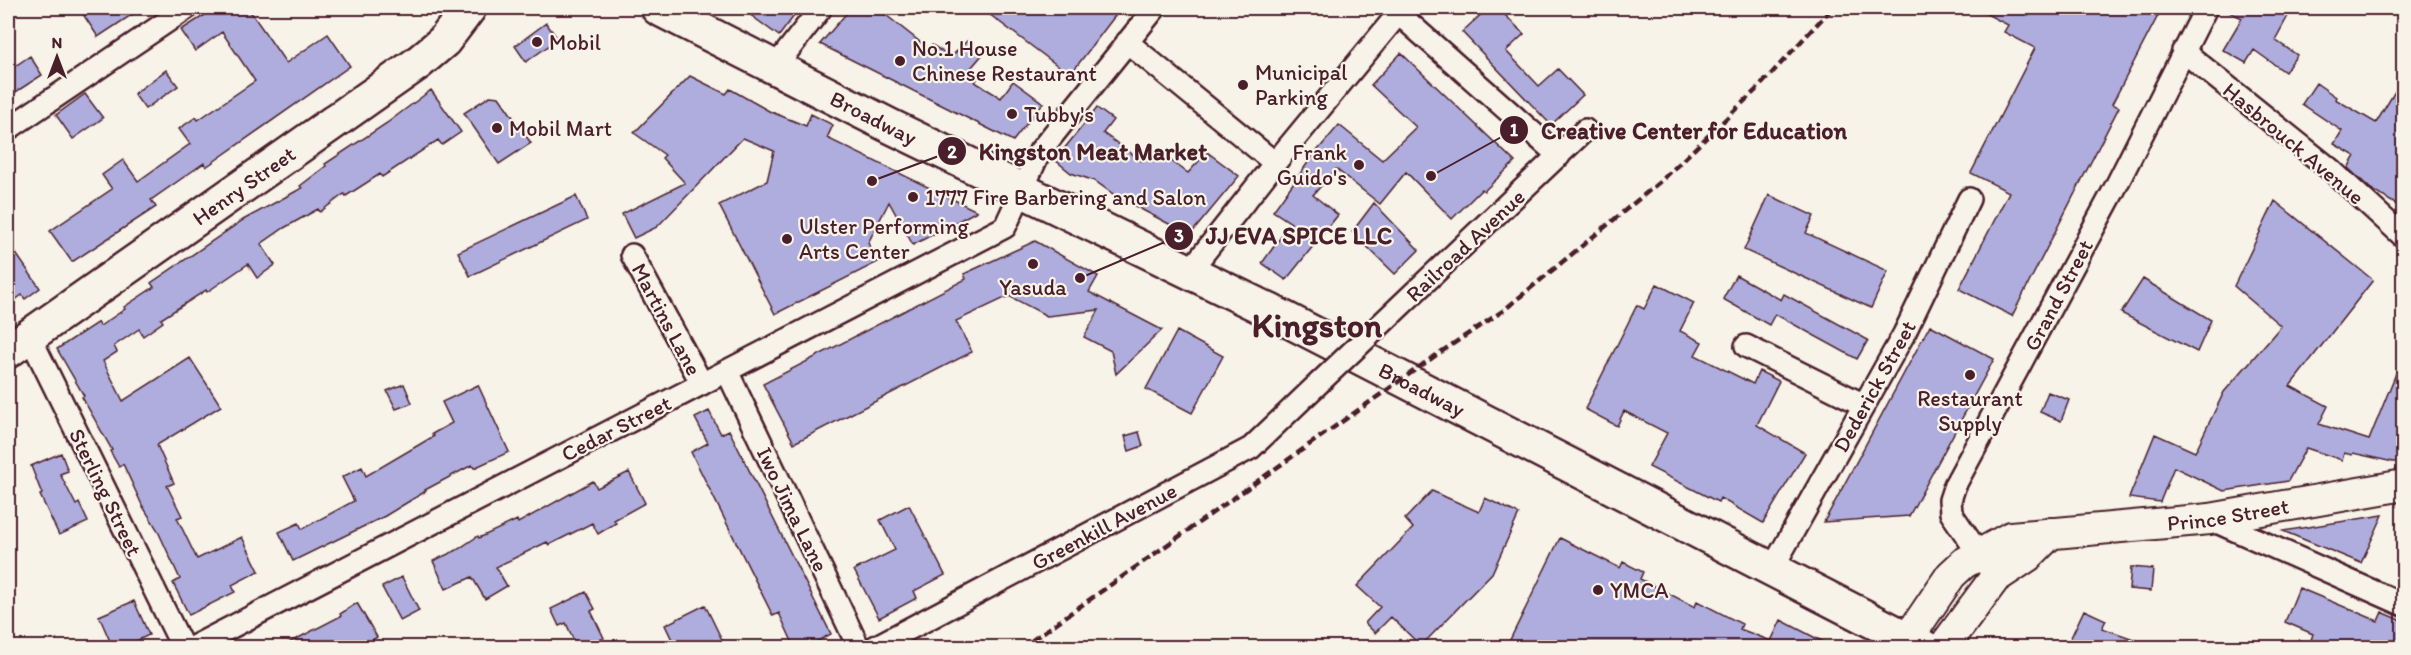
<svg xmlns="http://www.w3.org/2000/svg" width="2411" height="655" font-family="Itim,sans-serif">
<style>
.building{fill:#aeadde;stroke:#4a1f2b;stroke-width:1.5}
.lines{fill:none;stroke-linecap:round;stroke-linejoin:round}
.street-casing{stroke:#4a1f2b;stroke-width:26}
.secondary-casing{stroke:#4a1f2b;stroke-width:34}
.primary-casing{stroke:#4a1f2b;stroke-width:38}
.highway-casing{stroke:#4a1f2b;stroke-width:38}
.street{stroke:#f7f3e8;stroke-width:21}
.secondary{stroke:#f7f3e8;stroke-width:30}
.primary{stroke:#f7f3e8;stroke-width:33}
.highway{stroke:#f7f3e8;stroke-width:33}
.rail{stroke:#4a1f2b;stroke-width:4.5;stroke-dasharray:9 4.5;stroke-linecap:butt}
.street-bridge-casing{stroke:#4a1f2b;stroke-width:26;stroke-linecap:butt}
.street-bridge{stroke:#f7f3e8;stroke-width:21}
.poi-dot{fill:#4a1f2b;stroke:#f7f3e8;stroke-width:2}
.labels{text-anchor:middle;stroke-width:4.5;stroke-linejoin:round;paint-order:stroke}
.poi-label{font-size:22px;fill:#4a1f2b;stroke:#f7f3e8;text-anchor:start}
.street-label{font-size:22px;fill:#4a1f2b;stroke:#f7f3e8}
.town-label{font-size:34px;font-weight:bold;fill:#4a1f2b;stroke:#f7f3e8}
.leader{fill:none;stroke:#4a1f2b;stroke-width:2}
.callout-dot{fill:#4a1f2b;stroke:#f7f3e8;stroke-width:2}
.mark-label{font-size:18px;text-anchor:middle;font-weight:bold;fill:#fff}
.callout-label{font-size:24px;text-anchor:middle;font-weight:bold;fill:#4a1f2b;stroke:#f7f3e8;stroke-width:4.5;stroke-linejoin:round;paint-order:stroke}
</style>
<rect width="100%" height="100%" fill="#f7f3e8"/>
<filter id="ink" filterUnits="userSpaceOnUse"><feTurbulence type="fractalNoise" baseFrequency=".0167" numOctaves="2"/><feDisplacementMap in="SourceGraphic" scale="12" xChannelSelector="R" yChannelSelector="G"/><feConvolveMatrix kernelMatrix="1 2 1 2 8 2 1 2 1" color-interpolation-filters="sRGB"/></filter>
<g filter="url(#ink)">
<path class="building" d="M79,8h63l-44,29z
M216,8h32l38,55 42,-29 22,32 -144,101 -2,-4 -53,37 5,7 -84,55 -22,-31 62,-42 -10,-14 21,-15 15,21 52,-37 -11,-15 17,-12 2,3 57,-39 -33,-49 -27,19 -14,-21z
M741,8h59l-21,28z
M851,8h26l52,41 3,-4 19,12 16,-16 16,13 -12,14 9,7 -5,7 26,16 12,-17 30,22 -30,38 -193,-97z
M981,8h140l-51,67z
M1488,8h10l26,26 -18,17 33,35 19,-17 25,26 -32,30 -89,-93z
M1975,8h187l-50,96 7,3 -107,209 -53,-27 50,-97 -38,-19 64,-125 -31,-16 4,-7z
M2221,8h55l13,6 -14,26 22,15 -12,17 -31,-22 -8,13 -23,-13 19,-32z
M546,23l12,16 -32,23 -11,-16z
M1401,53l114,109 -31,29 -2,-2 -30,30 -46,-47 -26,32 -44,-35 -23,26 25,20 -52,65 -24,-17 29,-40 -18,-12 39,-54 27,-32 43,35 34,-33 -45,-42z
M30,56l12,19 -34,22v-26z
M166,70l12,16 -33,23 -11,-15z
M690,76l36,18 4,-5 39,22 37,15 5,-12 22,11 -6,13 150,73 -64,34 -24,-43 -21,41 10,19 -103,52 -56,-109 48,-24 7,-30 -31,-13 -86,89 -23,11 -12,-24 63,-31 -23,-25 3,-3 -31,-22z
M2403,78v131l-32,-20 -23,-21 7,-12 -21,-12 8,-13 -40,-27 14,-21 20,14 -1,2 41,24z
M431,90l30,42 -19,13 -4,-5 -56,37 -2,-3 -34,22 -2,-2 -24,18 -2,-3 -34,19 -23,16 14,21 -18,13 -9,-14 -41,28 -1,-2 -45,29 2,3 -20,14 -4,-7 -25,17 3,6 -14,9 20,40 67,-43 31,48 -64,39 17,38 -7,3 15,30 -5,2 20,41 45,-22 17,34 -27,14 3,7 -46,23 -16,-32 7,-4 -23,-50 -15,-24 -19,-41 -4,3 -9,-16 2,-1 -30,-53 2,-1 -27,-47 41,-27 2,4 25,-17 -1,-2 30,-20 -3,-4 92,-63 59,-32 -2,-2 26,-20 -1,-2 62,-41z
M85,94l18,24 -30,21 -17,-24z
M490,96l9,1 32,46 -32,21 -35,-51z
M1097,108l16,12 -10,13 39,28 10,-14 36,26 19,-21 32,24 -49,59 -74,-39 -21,-15 -24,-8 -16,-13z
M1769,195l45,21 -8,17 82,38 -17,37 -127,-58z
M576,196l11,24 -117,56 -12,-24z
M2275,201l98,79 -83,106 38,20 -9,18 50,16 34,-84v105l-10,1 -40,-9 -1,2 -8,-2 -2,7 -36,-12 -18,33 -64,10 -50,-24 -14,35 -31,-4 26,-64 40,18 29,-60 57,-66 -47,-40z
M1374,203l45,47 -24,24 -43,-42z
M1035,241l63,35 -9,16 73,38 -46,44 -5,-23 -27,-14 15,-27 -52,6 -38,-20 -53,25 16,31 -178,91 -31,-59 203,-105 -2,-5z
M8,242l32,46 -15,11 -3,-4 -14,10z
M1736,275l45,25 3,-6 84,46 -11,19 -82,-45 -6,11 -46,-26z
M2143,279l68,41 -14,32 -76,-39z
M1657,284l37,19 -14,28 22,11 -7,13 58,29 6,-13 20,10 -22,44 48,28 -42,70 -43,-25 -2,4 -69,-35 18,-34 -43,-22 -7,15 -32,-17 52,-104 7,4z
M1930,325l64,34 -85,157 -85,6z
M1177,331l46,25 -31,57 -46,-24z
M404,384l8,19 -16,6 -9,-18z
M478,385l31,67 -35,16 -2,-3 -47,25 1,1 -41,25 -92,45 -14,-29 20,-9 3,6 52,-28 -12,-24 20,-10 4,9 68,-40 -2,-2 20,-11 -10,-21z
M2048,392l21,8 -8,21 -21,-9z
M709,411l12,23 8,-4 102,204 -26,14h-10l-16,-35 -6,3 -82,-164 17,-9 -13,-25z
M1139,432l4,14 -14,5 -4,-15z
M61,453l7,18 -8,3 16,31 3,-2 9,19 -29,13 -19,-40 2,-1 -11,-28z
M629,472l16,31 -31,17 2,3 -18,11 -6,-11 -43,22 -2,-3 -51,25 11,19 -22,13 -13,-22 -26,12 -13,-28 24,-11 21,-14 1,2 38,-18 1,3 75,-42 4,7z
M1432,491l47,21 6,-14 34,16 -27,59 -71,73 -30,-29 -16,16 -10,-10 15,-16 -23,-21 56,-58 -8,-9z
M909,505l36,70 -31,16 3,7 -38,20 -25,-48 41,-20 -15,-30z
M2383,515l-22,48 -78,-32z
M1560,538l60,30 3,-6 20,10 -3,7 55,28 2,-6 45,23 -2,5 31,12 10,-21 54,28h-329z
M2131,567l22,2 -2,22 -22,-2z
M402,577l17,34 -19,10 -18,-34z
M2299,588l79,33 4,-9 21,9v27h-74l-18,-8 2,-6 -28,-12z
M586,592l9,17 -4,2 13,27 -21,10h-6l-11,-25 -7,3 -8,-17z
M134,601l15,34 -28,13h-8l-14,-32z
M357,603l20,34 -17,11h-81l62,-32 -1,-2z
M705,605l21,43h-50l-11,-23z
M2084,610l22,10 -4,8 49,17v3h-85z"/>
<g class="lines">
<defs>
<path id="street" d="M1392,8l167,148
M1127,42l148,121
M2183,51l147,118 74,68
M775,67l46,-59
M8,129l179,-121
M632,255l70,129
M1189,272l86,-109 128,-155
M1377,328l208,-198
M30,337l153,311
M1746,346l118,59
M727,371l132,277
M2210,519l194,86
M1987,566l-36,-53 -1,-13 5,-15 158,-293 93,-184
M1772,569l132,-235 65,-135
M191,648l814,-421 35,-76 115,-143
M873,648l378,-200 68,-65"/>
<g id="secondary">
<path id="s1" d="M1907,640l44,-65 13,-12 47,-26 199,-18 194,-34"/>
<path d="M1943,648l52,-70 33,-22 23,-23"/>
</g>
<g id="primary">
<path id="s2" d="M8,351l410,-288 26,-22 25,-33"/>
</g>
<g id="highway">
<path id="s3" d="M658,8l232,118 378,184 657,338"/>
</g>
</defs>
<use href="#street" class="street-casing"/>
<use href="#secondary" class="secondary-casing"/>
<use href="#primary" class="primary-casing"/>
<use href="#highway" class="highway-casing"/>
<use href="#street" class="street"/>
<use href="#secondary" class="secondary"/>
<use href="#primary" class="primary"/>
<use href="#highway" class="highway"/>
<path class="rail" d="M1021,648l414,-292 69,-46 158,-130 97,-93 73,-79"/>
<defs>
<path id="street-bridge" d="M1319,383l58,-55"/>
</defs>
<use href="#street-bridge" class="street-bridge-casing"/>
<use href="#street-bridge" class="street-bridge"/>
</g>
</g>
<g class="poi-dot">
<circle cx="537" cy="42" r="6"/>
<circle cx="900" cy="61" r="6"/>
<circle cx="1243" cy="85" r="6"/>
<circle cx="1012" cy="114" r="6"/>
<circle cx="497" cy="128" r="6"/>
<circle cx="1359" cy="165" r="6"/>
<circle cx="913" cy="197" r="6"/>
<circle cx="787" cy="239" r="6"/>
<circle cx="1033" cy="264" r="6"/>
<circle cx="1970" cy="375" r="6"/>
<circle cx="1598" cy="590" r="6"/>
</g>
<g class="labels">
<g class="poi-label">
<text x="549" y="50">Mobil</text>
<text x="912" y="56">No.1 House<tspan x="912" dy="25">Chinese Restaurant</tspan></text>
<text x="1255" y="80">Municipal<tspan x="1255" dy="25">Parking</tspan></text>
<text x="1024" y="122">Tubby's</text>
<text x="509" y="136">Mobil Mart</text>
<text x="1347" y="160" text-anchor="end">Frank<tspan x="1347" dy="25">Guido's</tspan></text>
<text x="925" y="205">1777 Fire Barbering and Salon</text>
<text x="799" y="234">Ulster Performing<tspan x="799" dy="25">Arts Center</tspan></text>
<text x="1033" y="295" text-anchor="middle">Yasuda</text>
<text x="1970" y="406" text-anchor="middle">Restaurant<tspan x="1970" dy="25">Supply</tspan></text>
<text x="1610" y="598">YMCA</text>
</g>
<g class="street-label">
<text dy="8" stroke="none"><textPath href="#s3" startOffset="242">Broadway</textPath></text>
<text transform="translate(2294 143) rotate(40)" y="8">Hasbrouck Avenue</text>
<text dy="8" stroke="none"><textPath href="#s2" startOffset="288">Henry Street</textPath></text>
<text transform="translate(1465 245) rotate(-43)" y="8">Railroad Avenue</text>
<text transform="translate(2058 295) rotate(-62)" y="8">Grand Street</text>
<text transform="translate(667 319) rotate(62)" y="8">Martins Lane</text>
<text transform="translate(1874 386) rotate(-61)" y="8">Dederick Street</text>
<text dy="8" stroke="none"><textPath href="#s3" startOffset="854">Broadway</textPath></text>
<text transform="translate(616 428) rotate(-27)" y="8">Cedar Street</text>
<text transform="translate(106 492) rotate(64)" y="8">Sterling Street</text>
<text transform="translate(793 509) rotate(64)" y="8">Iwo Jima Lane</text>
<text dy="8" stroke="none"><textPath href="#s1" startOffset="368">Prince Street</textPath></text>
<text transform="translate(1104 526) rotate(-28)" y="8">Greenkill Avenue</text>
</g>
<g class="town-label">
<text x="1317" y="337">Kingston</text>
</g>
</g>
<path class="leader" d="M1431 176L1514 130M872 181L952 151M1080 278L1179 236"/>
<g class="callout-dot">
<circle cx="1431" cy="176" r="6"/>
<circle cx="872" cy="181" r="6"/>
<circle cx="1080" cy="278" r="6"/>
<circle cx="1514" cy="130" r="15"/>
<circle cx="952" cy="151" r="15"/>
<circle cx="1179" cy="236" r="15"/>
</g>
<g class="mark-label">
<text x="1514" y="136">1</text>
<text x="952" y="158">2</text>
<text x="1179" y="242">3</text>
</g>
<g class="callout-label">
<text x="1694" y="139">Creative Center for Education</text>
<text x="1093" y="160">Kingston Meat Market</text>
<text x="1299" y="244">JJ EVA SPICE LLC</text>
</g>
<rect width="2411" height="655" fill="none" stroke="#f7f3e8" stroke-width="30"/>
<rect x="15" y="15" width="2381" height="625" fill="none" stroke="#4a1f2b" stroke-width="2" filter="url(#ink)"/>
<g transform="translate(57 57)" stroke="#f7f3e8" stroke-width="4.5" paint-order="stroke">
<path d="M0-4.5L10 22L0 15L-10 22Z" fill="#4a1f2b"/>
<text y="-9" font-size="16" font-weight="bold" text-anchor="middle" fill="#4a1f2b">N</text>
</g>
</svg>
